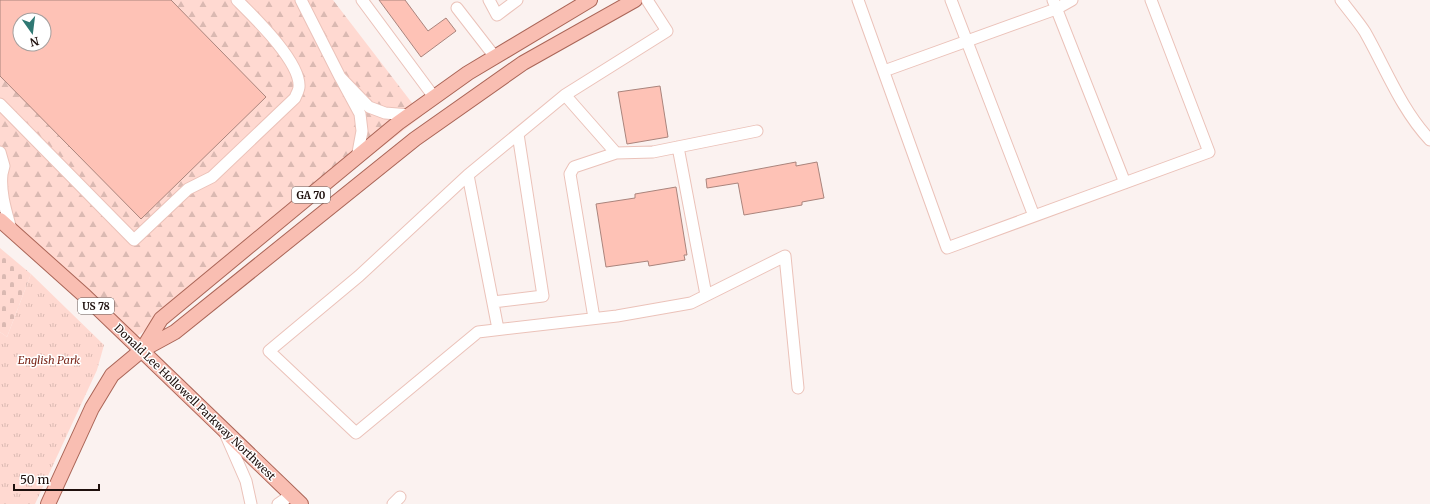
<svg xmlns="http://www.w3.org/2000/svg" width="1430" height="504" font-family="Merriweather,serif">
<style>
.forest{fill:url(#forest-firs);fill-rule:evenodd}
.cemetery{fill:url(#cemetery-stones)}
.park{fill:url(#park-tufts)}
.building{fill:#fec2b6;stroke:#aa847c;fill-rule:evenodd}
.lines{fill:none;stroke-linecap:round;stroke-linejoin:round}
.minor-casing{stroke:#ebc2b9;stroke-width:13}
.major-casing{stroke:#aa6557;stroke-width:16}
.minor{stroke:#fff;stroke-width:11}
.major{stroke:#f9beb2;stroke-width:14}
.labels{text-anchor:middle;stroke-width:3;stroke-linejoin:round;paint-order:stroke}
.shield{fill:#fff;stroke:#625856;stroke-width:1}
.shield-label{font-size:10px;font-weight:bold;fill:#1e100d}
.park-label{font-size:11px;font-style:italic;fill:#7b2719;stroke:#fff}
.street-label{font-size:11px;fill:#1e100d;stroke:#fff}
</style>
<defs>
<pattern id="forest-firs" width="22" height="20" patternUnits="userSpaceOnUse"><rect width="22" height="20" fill="#ffd9d1"/><path d="M5 1l3.5 6h-7zM16 11l3.5 6h-7z" fill="#dab9b2"/></pattern>
<pattern id="cemetery-stones" width="16" height="16" patternUnits="userSpaceOnUse"><rect width="16" height="16" fill="#ffd9d1"/><path d="M2 7V4a2 2 0 0 1 4 0v3zM10 15v-3a2 2 0 0 1 4 0v3z" fill="#dab9b2"/></pattern>
<pattern id="park-tufts" width="24" height="20" patternUnits="userSpaceOnUse"><rect width="24" height="20" fill="#ffd9d1"/><path d="M3 7l-1-3M5 7V3M7 7l1-3M15 17l-1-3M17 17v-4M19 17l1-3" fill="none" stroke="#dab9b2"/></pattern>
</defs>
<rect width="100%" height="100%" fill="#fbf2f0"/>
<path class="forest" d="M0,0h333l89,116 -291,225 -131,-114zM20,20h24v24h-24z"/>
<path class="cemetery" d="M0,248l31,26 -24,63 -7,-5z"/>
<path class="park" d="M31,274l73,71 -7,25 -62,134h-35v-172l7,5z"/>
<path class="building" d="M0,0h171l95,97 -125,122 -141,-143zM20,20h24v24h-24z
M379,0h26l23,31 18,-13 10,13 -35,26z
M660,86l8,51 -41,7 -9,-52z
M796,162v4l21,-4 7,36 -22,4v3l-58,10 -6,-32 -31,5 -1,-9z
M676,187l11,68h-3l1,5 -36,6 -1,-5 -42,6 -10,-63 39,-6v-4z"/>
<g class="lines">
<defs>
<path id="minor" d="M301,0l39,77
M362,0l72,97
M489,0l8,15 20,-15
M647,0l20,31 -102,64 -97,80 -109,101 -90,75 87,82 122,-101 139,-16 74,-13 94,-47 13,132
M858,0l89,248 262,-96 -58,-152
M951,0l83,216
M1053,0l72,183
M1341,0c8,11 17,21 24,32 21,37 36,77 65,108
M457,8l38,49
M884,71l172,-62 16,-9
M565,95l51,58 37,-1 104,-21
M0,104l134,136 54,-51 24,-12 83,-79c1,-3 4,-8 4,-11 2,-25 -45,-70 -62,-87
M678,147l28,148
M0,152l4,14 -2,8
M357,158l5,-27 -2,-17 -20,-37 29,30 16,6 25,2
M468,175l30,154
M0,176l2,-2c-2,19 4,37 9,55
M493,302l50,-6 -25,-162
M594,318l-24,-144 4,-7 42,-14
M225,433l21,48 5,23
M278,504l13,-9
M393,504l7,-7"/>
<path id="major" d="M0,220l85,76 216,208
M142,350l19,-31 237,-196 70,-50 122,-73
M48,504l44,-96 20,-33 30,-25 33,-18 240,-193 108,-76 112,-63"/>
</defs>
<use href="#minor" class="minor-casing"/>
<use href="#major" class="major-casing"/>
<use href="#minor" class="minor"/>
<use href="#major" class="major"/>
</g>
<g class="labels">
<g class="shield">
<rect x="292" y="187" width="38" height="16" rx="3"/>
<rect x="78" y="298" width="36" height="16" rx="3"/>
</g>
<g class="shield-label">
<text x="311" y="199">GA 70</text>
<text x="96" y="310">US 78</text>
</g>
<g class="park-label">
<text x="49" y="364">English Park</text>
</g>
<g class="street-label">
<text transform="translate(195 402) rotate(44)" y="4">Donald Lee Hollowell Parkway Northwest</text>
</g>
</g>
<g transform="translate(32 32) rotate(166)"><circle r="19" fill="#ffffff" stroke="#a59f9e"/>
<path d="M0-3L7 15L0 10L-7 15Z" fill="#2f7873"/>
<text y="-6" font-size="11" font-weight="bold" text-anchor="middle" fill="#1e100d">N</text>
</g>
<path d="M14 484v6h85v-6" fill="none" stroke="#1e100d" stroke-width="2"/>
<text x="20" y="484" font-size="12" fill="#1e100d" stroke="#ffffff" stroke-width="3" paint-order="stroke">50 m</text>
</svg>
